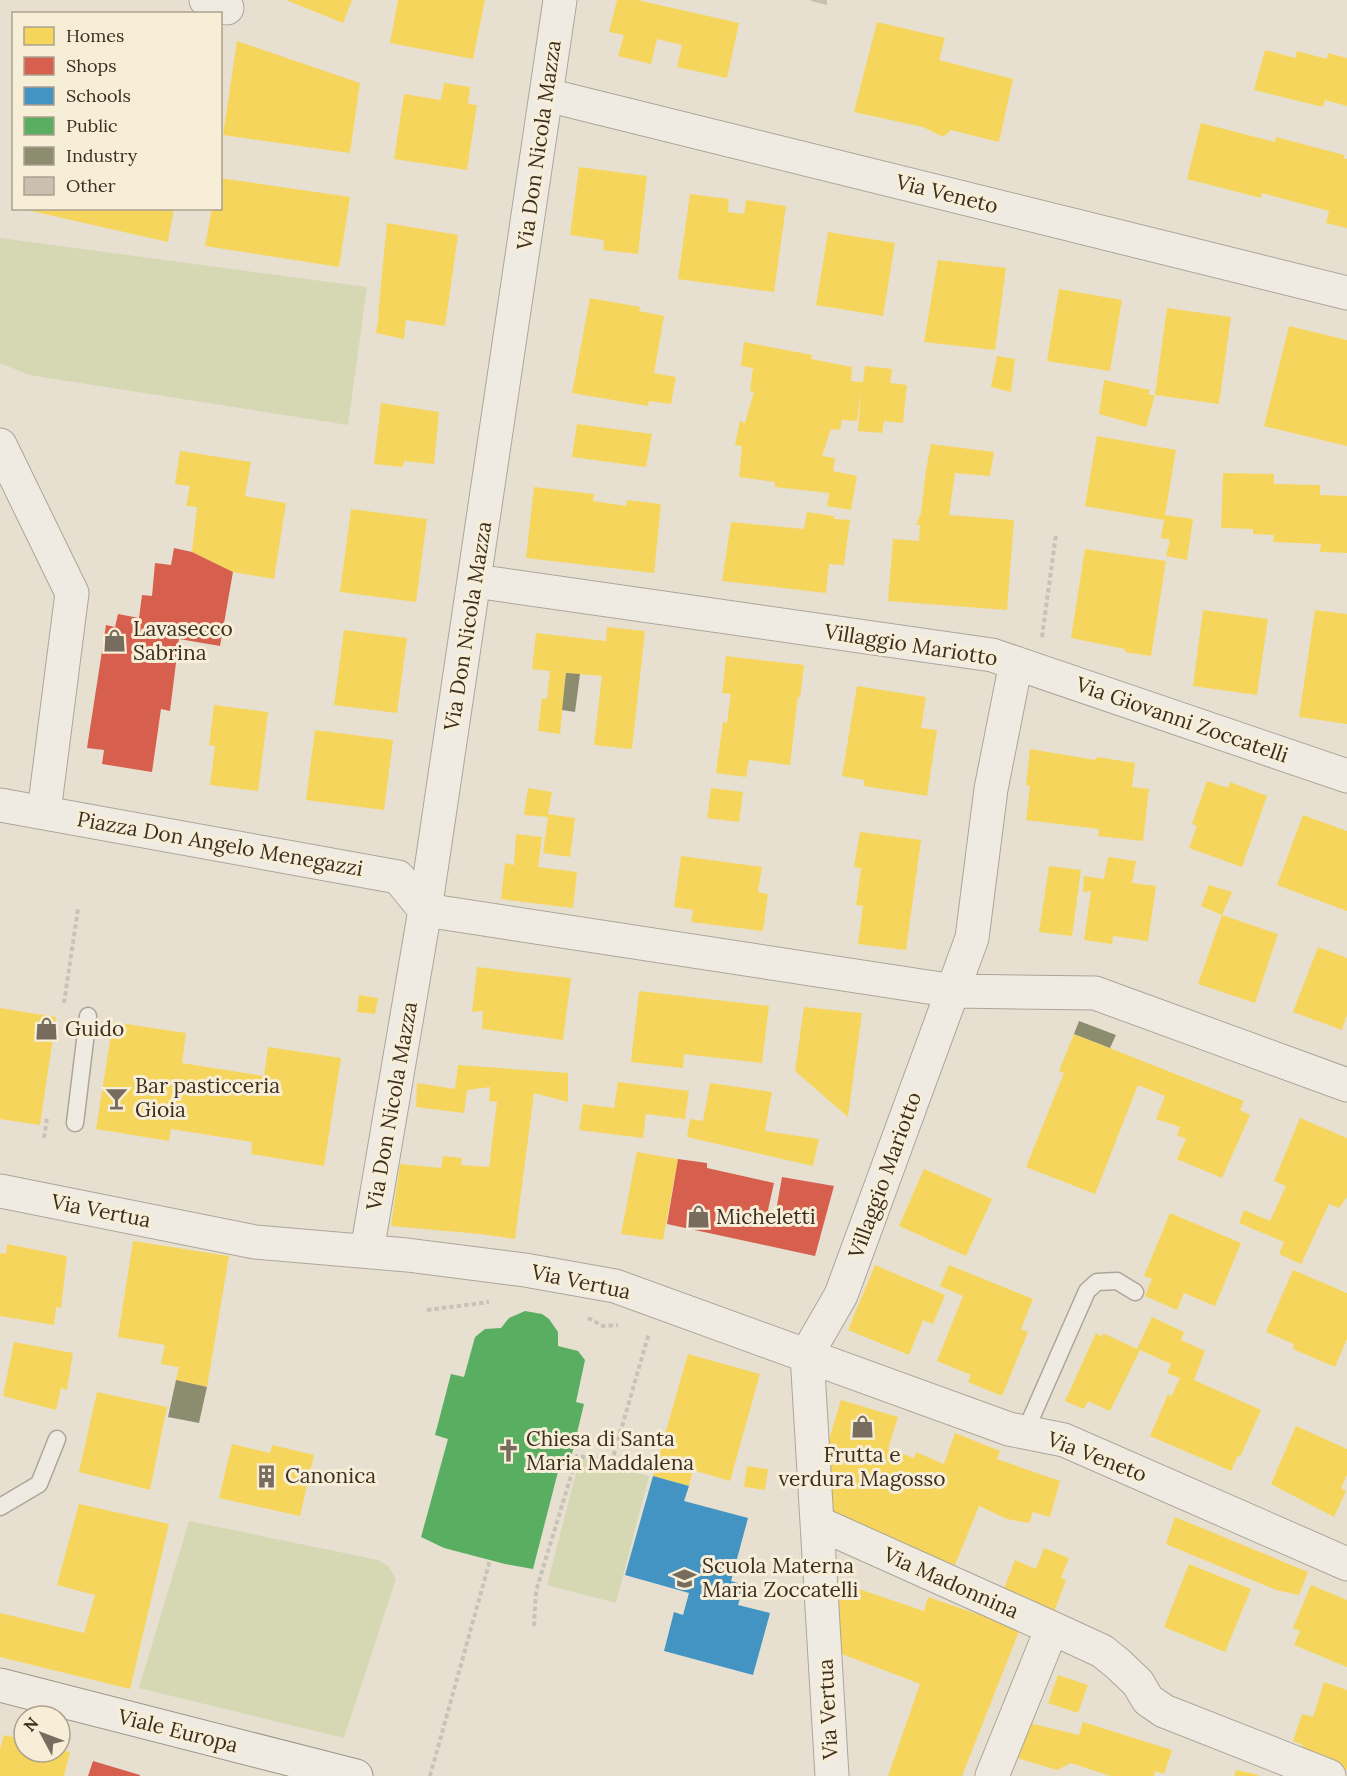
<svg xmlns="http://www.w3.org/2000/svg" width="1347" height="1776" font-family="Lora,serif">
<style>
.green{fill:#d6d7b3}
.homes{fill:#f6d55c}
.shops{fill:#d6604d}
.schools{fill:#4393c3}
.public{fill:#5aae61}
.industry{fill:#8c8c6e}
.building{fill:#cbbfb2}
.lines{fill:none;stroke-linecap:round;stroke-linejoin:round}
.lane-casing{stroke:#ada599;stroke-width:19}
.street-casing{stroke:#ada599;stroke-width:35}
.secondary-casing{stroke:#9c958a;stroke-width:35}
.path{stroke:#c8c2b9;stroke-width:4;stroke-dasharray:4.5 3;stroke-linecap:butt}
.lane{stroke:#efebe3;stroke-width:16}
.street{stroke:#efebe3;stroke-width:33}
.secondary{stroke:#efebe3;stroke-width:33}
.labels{text-anchor:middle;stroke-width:6;stroke-linejoin:round;paint-order:stroke}
.street-label{font-size:21px;fill:#3d2e20;stroke:#f7eed8}
.poi-label{font-size:21px;fill:#3d2e20;stroke:#f7eed8;text-anchor:start}
</style>
<rect width="100%" height="100%" fill="#e7e0d1"/>
<path class="green" d="M0,238l367,49 -19,138 -319,-50 -29,-12z
M580,1458l69,18 -33,127 -69,-18z
M189,1521l189,39 10,6 8,13 -52,159 -205,-50z"/>
<path class="homes" d="M286,0h66l-9,23z
M398,0h87l-12,59 -83,-16z
M617,0h20l102,23 -12,55 -50,-11 5,-22 -25,-6 -6,25 -33,-8 6,-21 -15,-3z
M877,22l68,16 -6,22 74,19 -14,63 -48,-12 -7,6h-3l-18,-9 -69,-15z
M237,41l123,42 -10,70 -127,-18z
M1265,50l30,8 2,-7 30,8 1,-6 19,5v48l-22,-6 -2,7 -69,-17z
M444,83l26,4 -2,17 9,1 -10,65 -73,-11 10,-65 37,6z
M1201,123l74,19 1,-5 68,18v3l3,1v69l-21,-5 3,-12 -67,-18 -1,5 -74,-19z
M579,167l68,9 -9,78 -35,-4 1,-10 -34,-5z
M220,178l130,19 -11,70 -134,-21 7,-38h8z
M690,194l39,5 -1,13 16,2 2,-14 40,6 -12,86 -96,-13z
M27,208h147l-6,34 -141,-32z
M387,223l71,12 -13,91 -39,-6 -2,19 -28,-6 3,-18h-1z
M828,232l67,11 -12,73 -67,-11z
M938,260l68,8 -11,82 -71,-8z
M1059,289l63,11 -12,71 -63,-10z
M590,298l50,9 -1,4 25,5 -10,57 22,4 -5,27 -22,-3 -1,5 -76,-13z
M1167,308l64,9 -12,87 -64,-9 -9,32 -47,-13 5,-34 46,10 -2,5h7z
M1289,326l58,14v106l-83,-20z
M744,342l68,13 -1,4 41,8 -1,14 12,1 2,-16 27,3 -2,14 17,2 -4,38 -19,-2 -2,12 -24,-2 3,-41 -4,31 -15,-1 -2,10 -9,-1 -9,27 13,2 -2,13 24,5 -6,34 -24,-4 2,-13 -54,-6v-5l-36,-5 3,-31 -7,-1 5,-24 5,2 9,-31 -4,-1 3,-23 -12,-2z
M997,356l18,3 -4,33 -20,-5z
M381,403l58,9 -5,52 -30,-3 -1,6 -29,-3z
M577,424l75,10 -6,33 -74,-10z
M1097,436l79,14 -11,65 28,4 -6,41 -21,-4 4,-16 -9,-2 3,-18 -79,-14z
M931,444l63,8 -4,24 -35,-3 -6,42 65,5 -7,90 -119,-9 5,-62 26,2 1,-16h-4l5,-12 5,-43z
M180,451l71,11 -6,34 41,7 -12,76 -41,-7 -41,-20 5,-45 -11,-1 4,-20 -15,-2z
M1223,473l51,1v10l46,1v10l27,1v57l-27,-1 1,-8 -48,-2 1,-7 -21,-1v-5l-32,-1z
M534,487l60,7 -1,7 33,5 1,-6 34,4 -7,69 -128,-15z
M351,509l76,10 -11,83 -76,-10z
M807,512l27,4v3l16,1 -6,45 -15,-1 -3,29 -104,-12 9,-59 73,7z
M1085,549l81,12 -15,95 -26,-4v-3l-54,-11z
M1203,610l65,9 -11,76 -64,-9z
M1315,610l32,4v110l-48,-7z
M607,627l38,4 -13,118 -38,-4 8,-69 -36,-3 -6,61 -22,-3 4,-33 5,1 3,-28 -18,-2 4,-36 70,8z
M344,630l63,8 -10,75 -63,-8z
M726,656l78,9 -4,33 -2,-2 -8,69 -41,-5 -3,17 -30,-4 7,-51 4,1 4,-29 -9,-1z
M857,686l69,11 -5,31 16,2 -10,66 -63,-10v-6l-22,-4z
M214,705l54,7 -10,79 -48,-6 5,-39 -6,-1z
M315,730l78,10 -9,70 -78,-10z
M1030,749l65,11 2,-3 38,6 -3,24 17,2 -6,52 -45,-5 1,-7 -73,-9 4,-34 -4,-1z
M1207,781l21,7 2,-6 37,14 -25,71 -53,-19 8,-22 -5,-2z
M528,788l24,4 -4,22 27,4 -5,39 -27,-4 5,-36 -24,-2z
M711,788l32,4 -4,30 -32,-4z
M1303,815l44,16v80l-70,-26z
M860,832l61,8 -15,110 -48,-6 5,-38 -7,-1 5,-37 -7,-1z
M516,834l26,3 -4,30 39,5 -4,36 -72,-9 4,-36 9,2z
M681,856l81,11 -4,25 10,2 -5,37 -72,-9 2,-12 -19,-3z
M1108,857l28,4 -4,22 24,3 -8,55 -35,-5 -1,8 -28,-4 7,-49 -8,1 1,-16 20,3z
M1049,866l32,4 -9,66 -33,-4z
M1209,885l23,7 -10,23 -21,-9z
M1222,915l56,19 -23,69 -57,-19z
M1318,947l29,11v57l-5,15 -49,-18z
M477,967l94,11 -8,62 -81,-11 1,-18 -11,1z
M639,991l130,15 -7,57 -78,-9 -1,14 -52,-6z
M359,995l19,3 -3,16 -18,-2z
M804,1007l58,6 -14,104 -53,-46z
M0,1008l56,9 -16,108 -40,-6z
M113,1022l73,11 -4,30 82,13 4,-29 73,11 -17,108 -73,-12 1,-12 -81,-13 -2,12 -73,-12z
M1074,1034l170,67 -4,9 10,5 -28,63 -45,-19 9,-20 -9,-4 3,-8 -24,-8 9,-23 -27,-11 -43,109 -69,-27 38,-94 -5,-2z
M458,1065l110,8v29l-34,-9 -19,146 -35,-5 -89,-8 9,-62 41,4 2,-12 19,2 -1,7 28,2 8,-65 -8,-1 1,-14 -23,3 -3,23 -48,-6 1,-24 38,6z
M618,1082l71,9 -4,28 -39,-5 -3,24 -64,-8 4,-26 31,4z
M710,1083l62,9 -7,39 54,8 -6,27 -126,-29 3,-18 13,2z
M1300,1118l47,20v59l-8,11 -10,-4 -28,60 -22,-10 5,-12 -45,-19 5,-13 26,11 16,-35 -12,-5z
M637,1152l41,7 -15,81 -42,-6z
M924,1169l68,30 -26,57 -67,-30z
M1170,1213l71,30 -26,63 -31,-13 -7,17 -32,-14 7,-17 -8,-3z
M133,1241l96,15 -22,131 -31,-7 3,-13 -18,-3 4,-19 -47,-8z
M7,1244l60,12 -6,52 -5,-1 -2,18 -54,-9v-63l6,1z
M875,1265l70,30 -12,29 -10,-4 -14,35 -61,-25z
M949,1265l84,34 -12,30 7,3 -26,64 -34,-14 3,-7 -34,-14 26,-65 -23,-10z
M1293,1270l54,23v46l-12,28 -42,-18 1,-5 -28,-12z
M1152,1317l32,15 -3,8 24,11 -11,29 67,30 -21,47 -2,-2 -7,16 -81,-35 18,-42 3,3 9,-19 -13,-5 4,-9 -31,-14 -30,61 -22,-10 -4,8 -19,-8 31,-68 6,4 1,-4 34,16z
M14,1342l59,11 -6,37 -6,-2 -5,22 -53,-14z
M688,1354l72,20 -30,107 -37,-11 -4,16 -36,-10z
M97,1392l70,15 -17,83 -71,-18z
M841,1400l57,17 -10,32 26,9 2,-6 28,12 11,-31 45,18 -3,8 63,22 -10,36 -17,-5 -4,11 -22,-4 -28,-13 -28,69 -26,-11 3,-10 -106,-42 -1,-46z
M1296,1426l51,23v26l-6,13 5,3 -12,26 -63,-33z
M232,1444l38,9 2,-8 42,10 -14,61 -81,-18z
M747,1466l21,3 -3,21 -21,-3z
M79,1504l90,20 -39,165 -130,-32v-44l84,20 11,-38 -38,-10z
M1175,1517l133,55 -9,23 -23,-5 -110,-46z
M1044,1548l25,10 -8,20 5,2 -13,34 -51,-20 13,-34 21,9z
M1189,1564l62,25 -26,63 -61,-25z
M829,1579l95,32 4,-14 92,32 -58,147h-74l32,-92 -86,-33z
M1311,1585l36,15v67l-53,-22 6,-14 -7,-3z
M1058,1675l30,10 -10,28 -30,-10z
M1324,1682l23,8v80l-47,-17 3,-8 -10,-4 9,-27 11,3z
M1083,1722l89,28 -8,24 -9,-3 -1,5h-44l-39,-13 -14,7 -40,-12 12,-35 50,12z
M4,1735l20,5v12h36v-2l10,2 -6,24h-64v-27z
M1236,1770l23,5v1h-25z"/>
<path class="shops" d="M174,548l18,4 41,20 -13,74 -41,-7 -9,72 -9,-2 -9,63 -50,-8 2,-14 -17,-2 19,-123 9,2 3,-13 21,4 3,-23 10,1 3,-33 16,2z
M678,1159l29,4v5l67,15 -6,27 8,1 6,-34 52,9 -19,70 -148,-32z
M93,1761l47,14v1h-52z"/>
<path class="schools" d="M653,1476l36,10 -5,15 64,17 -17,63 13,4 -6,20 32,8 -17,62 -89,-24 10,-39 9,3 6,-22 -64,-18z"/>
<path class="public" d="M525,1311l17,3 7,5 9,13v14l20,5 7,9 -9,42 8,2 -15,62 -9,-2 -27,105 -28,-5 -61,-16 -23,-11 27,-98 -13,-4 16,-61 13,3 11,-40 10,-8 16,-1 8,-10z"/>
<path class="industry" d="M566,673l14,1 -5,38 -13,-2z
M1079,1021l37,14 -6,13 -36,-14z
M176,1380l31,7 -8,36 -31,-6z"/>
<path class="building" d="M811,0h16v5l-16,-4z"/>
<g class="lines">
<defs>
<path id="lane" d="M75,1123l13,-107
M1025,1432l62,-141 10,-9 20,-1 18,11
M0,1507l39,-23 18,-45"/>
<path id="street" d="M206,0l21,8
M547,95l800,198
M0,445l72,148 -28,219
M475,581l517,74 355,121
M0,805l398,72 27,33
M425,910l529,81 141,2 252,92
M0,1191l255,51 152,13 118,15 90,16 394,143 55,11 283,124
M367,1251l58,-341 135,-910
M818,1523l234,105 -60,148
M1052,1628l50,23 15,12 21,20 10,17 16,11 165,65
M832,1776l-25,-422 34,-59 131,-357 19,-149 25,-126"/>
<path id="secondary" d="M0,1685l356,91"/>
</defs>
<use href="#lane" class="lane-casing"/>
<use href="#street" class="street-casing"/>
<use href="#secondary" class="secondary-casing"/>
<path class="path" d="M1042,637l14,-103
M64,1003l14,-94
M44,1138l3,-20
M427,1310l62,-8
M588,1318l15,8 15,-1
M534,1626l2,-35 41,-135 35,5 37,-128
M430,1776l60,-216"/>
<use href="#lane" class="lane"/>
<use href="#street" class="street"/>
<use href="#secondary" class="secondary"/>
</g>
<defs>
<symbol id="shop-bare" viewBox="-9 -9 18 18"><path d="M-5-2.5h2.3a2.7 3.5 0 0 1 5.4 0H5L5.5 6h-11ZM-1.5-2.5h3a1.5 2.3 0 0 0-3 0Z" fill="#786c5e" stroke="#f7eed8" stroke-width="2.5" paint-order="stroke"/></symbol>
<symbol id="bar-bare" viewBox="-9 -9 18 18"><path d="M-6-5H6L.8 .8V4.5H3.5V6h-7V4.5H-.8V.8Z" fill="#786c5e" stroke="#f7eed8" stroke-width="2.5" paint-order="stroke"/></symbol>
<symbol id="church-bare" viewBox="-9 -9 18 18"><path d="M-1.2-6h2.4v3.5h3.3v2.4h-3.3V6h-2.4V-.1h-3.3v-2.4h3.3Z" fill="#786c5e" stroke="#f7eed8" stroke-width="2.5" paint-order="stroke"/></symbol>
<symbol id="building-bare" viewBox="-9 -9 18 18"><path d="M-4-6H4V6H1V3H-1V6H-4ZM-2.5-4.3h1.7v1.8h-1.7ZM.8-4.3h1.7v1.8H.8ZM-2.5-1h1.7V.8h-1.7ZM.8-1h1.7V.8H.8Z" fill="#786c5e" stroke="#f7eed8" stroke-width="2.5" paint-order="stroke"/></symbol>
<symbol id="school-bare" viewBox="-9 -9 18 18"><path d="M0-5L7-2L0 1L-7-2ZM-4 1L0 2.5L4 1V4Q0 6-4 4Z" fill="#786c5e" stroke="#f7eed8" stroke-width="2.5" paint-order="stroke"/></symbol>
</defs>
<g fill-rule="evenodd">
<use href="#shop-bare" x="98" y="624" width="33" height="33"/>
<use href="#shop-bare" x="30" y="1012" width="33" height="33"/>
<use href="#bar-bare" x="100" y="1082" width="33" height="33"/>
<use href="#shop-bare" x="682" y="1200" width="33" height="33"/>
<use href="#shop-bare" x="846" y="1410" width="33" height="33"/>
<use href="#church-bare" x="492" y="1434" width="33" height="33"/>
<use href="#building-bare" x="250" y="1460" width="33" height="33"/>
<use href="#school-bare" x="668" y="1562" width="33" height="33"/>
</g>
<g class="labels">
<g class="street-label">
<text transform="translate(539 145) rotate(-82)" y="7">Via Don Nicola Mazza</text>
<text transform="translate(947 194) rotate(14)" y="7">Via Veneto</text>
<text transform="translate(468 626) rotate(-81)" y="7">Via Don Nicola Mazza</text>
<text transform="translate(911 645) rotate(9)" y="7">Villaggio Mariotto</text>
<text transform="translate(1182 720) rotate(19)" y="7">Via Giovanni Zoccatelli</text>
<text transform="translate(220 844) rotate(10)" y="7">Piazza Don Angelo Menegazzi</text>
<text transform="translate(392 1106) rotate(-80)" y="7">Via Don Nicola Mazza</text>
<text transform="translate(885 1175) rotate(-70)" y="7">Villaggio Mariotto</text>
<text transform="translate(101 1211) rotate(11)" y="7">Via Vertua</text>
<text transform="translate(581 1282) rotate(12)" y="7">Via Vertua</text>
<text transform="translate(1097 1457) rotate(21)" y="7">Via Veneto</text>
<text transform="translate(951 1583) rotate(24)" y="7">Via Madonnina</text>
<text transform="translate(828 1709) rotate(-93)" y="7">Via Vertua</text>
<text transform="translate(178 1731) rotate(14)" y="7">Viale Europa</text>
</g>
<g class="poi-label">
<text x="133" y="636">Lavasecco<tspan x="133" dy="24">Sabrina</tspan></text>
<text x="65" y="1036">Guido</text>
<text x="135" y="1093">Bar pasticceria<tspan x="135" dy="24">Gioia</tspan></text>
<text x="716" y="1224">Micheletti</text>
<text x="526" y="1446">Chiesa di Santa<tspan x="526" dy="24">Maria Maddalena</tspan></text>
<text x="862" y="1462" text-anchor="middle">Frutta e<tspan x="862" dy="24">verdura Magosso</tspan></text>
<text x="285" y="1483">Canonica</text>
<text x="702" y="1573">Scuola Materna<tspan x="702" dy="24">Maria Zoccatelli</tspan></text>
</g>
</g>
<rect x="12" y="12" width="210" height="198" fill="#f7eed8" stroke="#ada18e" stroke-width="1.5"/>
<rect x="24" y="27" width="30" height="18" fill="#f6d55c" stroke="#ada18e" stroke-width="1.5"/>
<text x="66" y="42" font-size="18" fill="#3d2e20">Homes</text>
<rect x="24" y="57" width="30" height="18" fill="#d6604d" stroke="#ada18e" stroke-width="1.5"/>
<text x="66" y="72" font-size="18" fill="#3d2e20">Shops</text>
<rect x="24" y="87" width="30" height="18" fill="#4393c3" stroke="#ada18e" stroke-width="1.5"/>
<text x="66" y="102" font-size="18" fill="#3d2e20">Schools</text>
<rect x="24" y="117" width="30" height="18" fill="#5aae61" stroke="#ada18e" stroke-width="1.5"/>
<text x="66" y="132" font-size="18" fill="#3d2e20">Public</text>
<rect x="24" y="147" width="30" height="18" fill="#8c8c6e" stroke="#ada18e" stroke-width="1.5"/>
<text x="66" y="162" font-size="18" fill="#3d2e20">Industry</text>
<rect x="24" y="177" width="30" height="18" fill="#cbbfb2" stroke="#ada18e" stroke-width="1.5"/>
<text x="66" y="192" font-size="18" fill="#3d2e20">Other</text>
<g transform="translate(42 1734) rotate(311)"><circle r="28" fill="#f7eed8" stroke="#ada18e" stroke-width="1.5"/>
<path d="M0-4.5L10 22L0 15L-10 22Z" fill="#786c5e"/>
<text y="-9" font-size="16" font-weight="bold" text-anchor="middle" fill="#3d2e20">N</text>
</g>
</svg>
